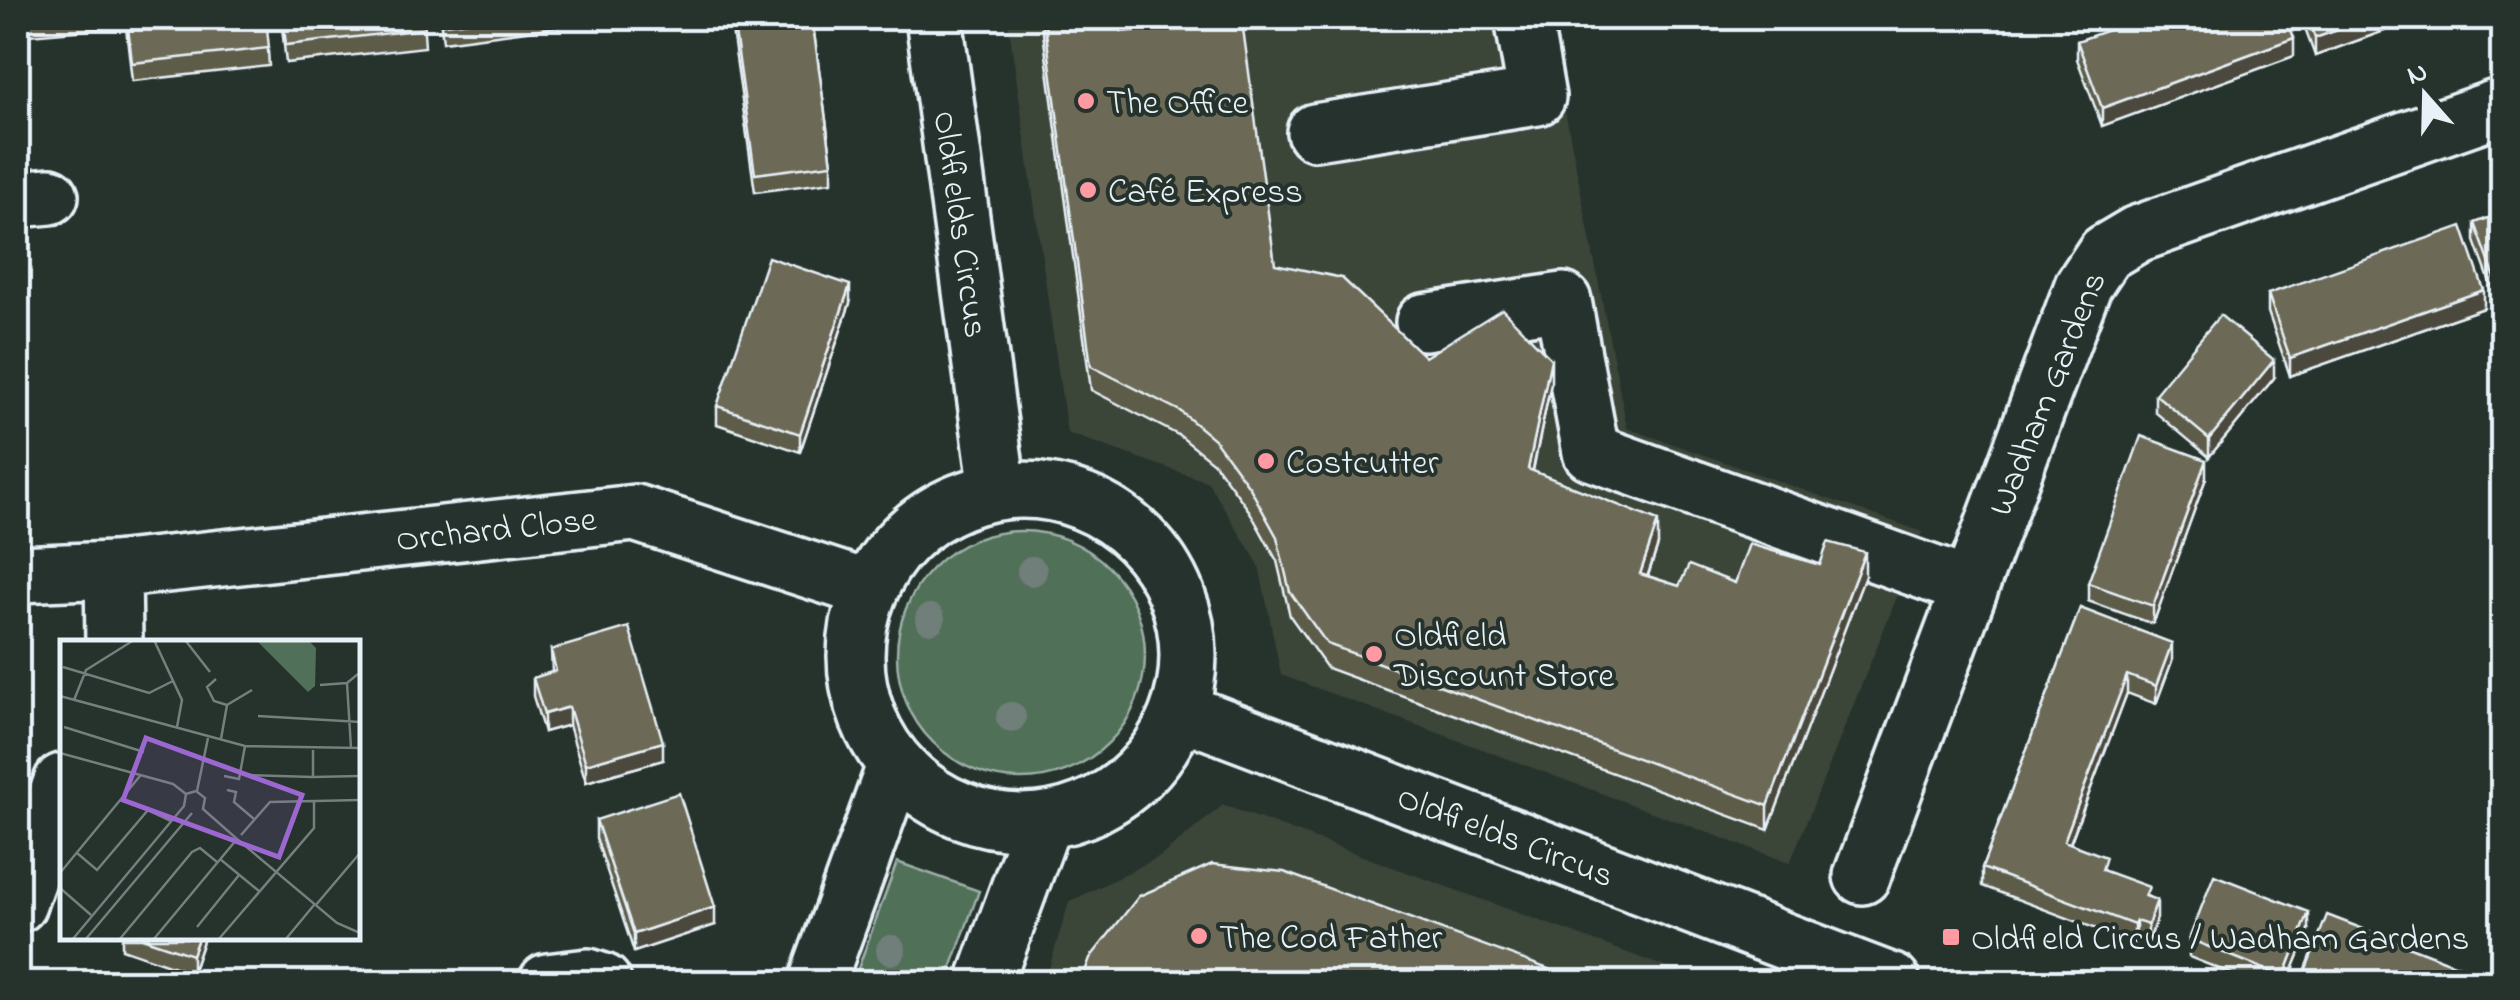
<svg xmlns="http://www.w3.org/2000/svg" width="2520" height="1000" font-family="'Indie Flower',sans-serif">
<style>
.built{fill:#3b4439}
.green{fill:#517059;stroke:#9cb0a8;stroke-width:2.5}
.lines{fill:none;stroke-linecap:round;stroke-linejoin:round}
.minor-casing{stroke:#e8f1f8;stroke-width:62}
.minor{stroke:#26332d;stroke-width:55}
.tree{fill:#707f79}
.wall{fill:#5d5b4a;stroke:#e8f1f8;stroke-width:2.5}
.shaded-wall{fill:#4c4a3c;stroke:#e8f1f8;stroke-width:2.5}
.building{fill:#6c6a56;stroke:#e8f1f8;stroke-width:2.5}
.poi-dot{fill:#ff9aa2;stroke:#26332d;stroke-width:4}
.labels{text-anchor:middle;stroke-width:8;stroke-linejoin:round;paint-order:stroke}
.poi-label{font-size:35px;fill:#e8f1f8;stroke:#26332d;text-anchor:start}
.street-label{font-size:35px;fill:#e8f1f8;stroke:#26332d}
.inset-road{fill:none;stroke:#747f7e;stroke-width:2.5}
.view{fill:#9c67d0;fill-opacity:0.15;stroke:#9c67d0;stroke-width:5}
.inset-edge{fill:none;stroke:#e8f1f8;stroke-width:5}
</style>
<rect width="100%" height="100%" fill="#26332d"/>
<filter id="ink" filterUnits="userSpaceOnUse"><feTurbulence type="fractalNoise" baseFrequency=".01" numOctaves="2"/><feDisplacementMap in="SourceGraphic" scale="20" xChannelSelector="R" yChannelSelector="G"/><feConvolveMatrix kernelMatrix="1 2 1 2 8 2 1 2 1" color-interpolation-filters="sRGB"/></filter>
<g filter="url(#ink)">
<path class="built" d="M1023,18h524l80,410 296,104 -133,331 -509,-188 -22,-110 -51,-83 -141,-49 -59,-413z
M1223,805l484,177h-662l24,-80 92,-46z"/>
<path class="green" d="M897 655a124 124 0 1 1 248 0a124 124 0 1 1-248 0Z
M897,862l82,29 -33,91h-93z"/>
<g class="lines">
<defs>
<path id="minor" d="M934,18l64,472
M1315,132l222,-35 -14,-79
M18,199l32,-3
M1424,322l139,-21 28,151 378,135
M856 656a166 166 0 1 1 332 0a166 166 0 1 1-332 0Z
M113,570l1,72
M18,574l95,-4 522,-57 233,76
M1181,711l711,271
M1862,876l221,-590 22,-33 32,-19 365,-128
M18,904l44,-122
M547,982l41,-5 15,5
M817,982l78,-216
M985,982l58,-159"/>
</defs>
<use href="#minor" class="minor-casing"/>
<use href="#minor" class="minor"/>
</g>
<g class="tree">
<circle cx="1032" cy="571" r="15"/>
<circle cx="930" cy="619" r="15"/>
<circle cx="1011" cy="717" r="15"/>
<circle cx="891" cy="950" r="15"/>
</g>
<path class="wall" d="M18,18h80v11l-80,7z
M125,18h141l3,48 -137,15z
M281,18h142l2,29 -139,16z
M440,18h132v7l-129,17z
M732,18h80l20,146v18l-77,10 -23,-162z
M1041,18h79l2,14 153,232 150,93 126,26 -18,88 125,74 -10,31 31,10 56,-3 85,-18 45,11 -97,254 -441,-162 -37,-52 -13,-55 -27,-49 -35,-48 -35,-28 -89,-46z
M2301,18h119l-105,38z
M2077,41l217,15 -192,70 -25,-67z
M2502,213v89l-4,2 -23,-63v-18z
M2268,294l216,14 -194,68 -22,-64z
M850,303l-50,149 -83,-28v-18z
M2274,378l-65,79 -54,-45v-18z
M2206,478l-53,146 -65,-23v-18z
M2080,608l92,53 -16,43 -29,-11 -57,151 36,28 43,25 8,21 -9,25 -12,-4 -2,4 -152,-57v-18z
M551,650l112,110 -77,22 -17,-57 -25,7 -11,-36v-18l19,-6z
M596,820l119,105 -81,27 -38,-114z
M2309,930l-21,52h-36l-63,-25v-18z
M122,938h82l-12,35 -70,-24z"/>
<path class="shaded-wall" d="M2371,18h49l-105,38v-18z
M2294,38v18l-192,70v-18z
M2502,284v18l-4,2v-18z
M850,285v18l-50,149v-18z
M2484,290v18l-194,68v-18z
M1551,359v24l-23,110v-24z
M2274,360v18l-65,79v-18z
M2206,460v18l-53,146v-18z
M1658,521v24l-18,53v-24z
M1865,552v24l-97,254v-24z
M2172,643v18l-16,43v-18z
M2127,675v18l-63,166v-18z
M569,707v18l-25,7v-18z
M663,742v18l-77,22v-18z
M2157,900v18l-9,25v-18z
M715,907v18l-81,27v-18z
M2309,912v18l-21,52h-4v-5z
M2136,921v18l-2,4v-18z
M198,938h6l-12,35v-18z"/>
<path class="building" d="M127,18h139l3,30 -137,15z
M283,18h140l2,11 -139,16z
M442,18h53l-52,6z
M733,18h79l20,146 -77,10z
M1044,18h76l2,14 120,-11 33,243 67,14 83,79 77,-48 49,50 -23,110 130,52 -18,53 39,12 10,-21 46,18 14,-39 71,21 8,-23 37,10 -97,254 -441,-162 -37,-52 -13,-55 -27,-49 -35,-48 -35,-29 -89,-45z
M2143,18h144l7,20 -192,70 -25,-67z
M2307,18h64l-56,20z
M2502,213v71l-4,2 -23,-63z
M2462,226l22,64 -194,68 -22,-64z
M768,257l82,28 -50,149 -83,-28z
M2220,315l54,45 -65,79 -54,-45z
M2141,436l65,24 -53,146 -65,-23z
M2080,608l92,35 -16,43 -29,-11 -63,166 42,16 -4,13 47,17 -4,9 12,4 -9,25 -12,-4 -2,4 -152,-57z
M629,627l34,115 -77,22 -17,-57 -25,7 -11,-36 23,-7 -5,-21z
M679,793l36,114 -81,27 -38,-114z
M1212,864l72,8 300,110h-503l9,-24 49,-62z
M2214,875l95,37 -25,65 -95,-38z
M2327,915l174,67h-189l-10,-3z
M142,938h56l-6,17z"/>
</g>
<g class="poi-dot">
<circle cx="1086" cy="101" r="10"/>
<circle cx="1088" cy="190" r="10"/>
<circle cx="1266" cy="461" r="10"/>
<circle cx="1374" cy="654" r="10"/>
<circle cx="1199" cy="936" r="10"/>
<rect x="1941" y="927" width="20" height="20" rx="5"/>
</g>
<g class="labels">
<g class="poi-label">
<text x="1106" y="113">The Office</text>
<text x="1108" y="202">Café Express</text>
<text x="1286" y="473">Costcutter</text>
<text x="1394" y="646">Oldfield<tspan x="1394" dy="40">Discount Store</tspan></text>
<text x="1219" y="948">The Cod Father</text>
<text x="1971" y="949">Oldfield Circus / Wadham Gardens</text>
</g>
<g class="street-label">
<text transform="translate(962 224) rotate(82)" y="12">Oldfields Circus</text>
<text transform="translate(2046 393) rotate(-68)" y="12">Wadham Gardens</text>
<text transform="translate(496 528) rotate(-6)" y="12">Orchard Close</text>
<text transform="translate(1506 835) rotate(21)" y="12">Oldfields Circus</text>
</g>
</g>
<g transform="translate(60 640)">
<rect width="300" height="300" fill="#26332d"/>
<path d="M196,0h52l8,8 -1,38 -7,6z" fill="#517059"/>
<path class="inset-road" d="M94,0l28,60 -5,27M125,0l25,32M3,27l86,26 24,-12M156,39l-9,8 7,14 13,4M287,43l4,65M260,45l27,-2 11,-9M0,56l185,50 115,2M14,60l12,-30 48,-30M198,76l102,6M4,87l80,25M161,99l6,-34 25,-15M253,110v27l47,-1M0,113l113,31 13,10M188,135l65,2M164,136l15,3 6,-33M167,150l9,2 -2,10 20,17M136,151l9,7 -2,11 34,30 100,84 23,10M137,151l11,-53M181,195l29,-33 90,-2M17,213l20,17 51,-60 23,11M160,219l39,32M0,233l80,-97M0,248l31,27M255,266l45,-53M137,287l42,-52M12,300l112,-134 2,-12 10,-3M25,300l107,-127M59,300l73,-88 8,-4 17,14M93,300l84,-101M158,300l96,-112v-26M225,300l29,-35"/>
<path class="view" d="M86,98l156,57 -23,62 -156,-57z"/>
<rect width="300" height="300" class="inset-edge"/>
</g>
<rect width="2520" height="1000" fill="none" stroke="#26332d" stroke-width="60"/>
<rect x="30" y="30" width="2460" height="940" fill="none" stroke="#e8f1f8" stroke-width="4" filter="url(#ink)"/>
<g transform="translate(2425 95) rotate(340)" stroke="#26332d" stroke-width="8" paint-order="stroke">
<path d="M0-8L18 38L0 25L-18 38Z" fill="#e8f1f8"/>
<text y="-15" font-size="28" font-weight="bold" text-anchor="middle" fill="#e8f1f8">N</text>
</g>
</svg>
